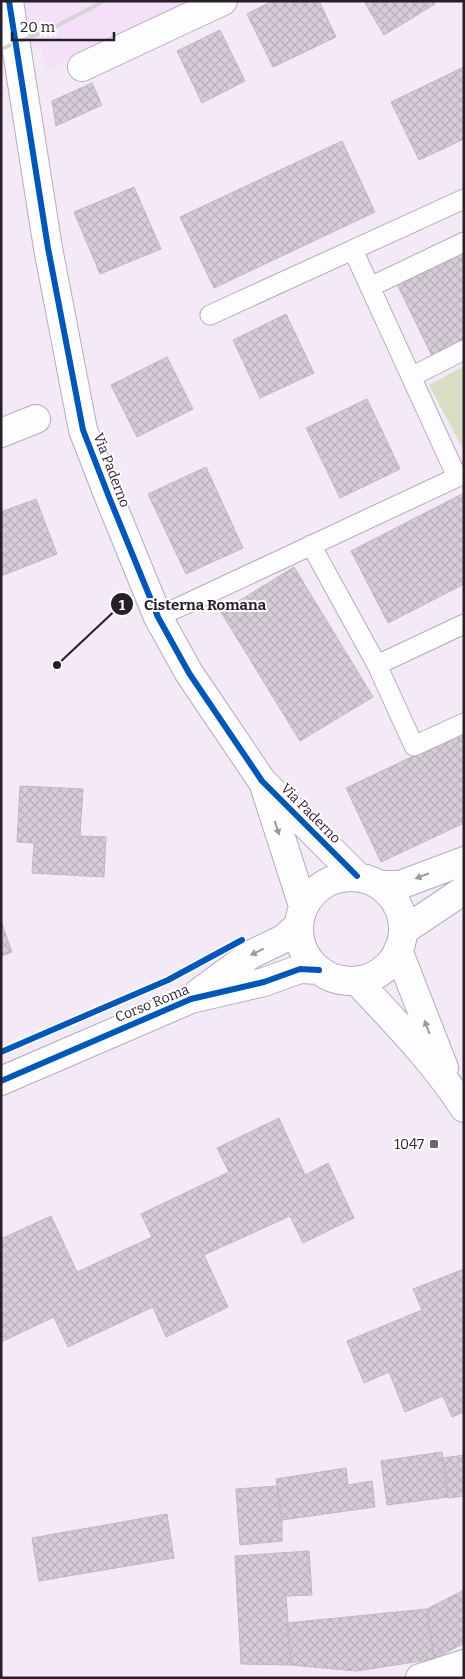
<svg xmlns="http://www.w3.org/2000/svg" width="465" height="1679" font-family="Bitter,serif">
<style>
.built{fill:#f4e0f9}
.green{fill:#d9ddc6}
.building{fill:url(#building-cross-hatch);stroke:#c0b7c2}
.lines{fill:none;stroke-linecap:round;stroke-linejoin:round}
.lane-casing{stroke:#b4acb7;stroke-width:21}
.street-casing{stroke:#b4acb7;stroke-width:30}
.secondary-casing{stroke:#b4acb7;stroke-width:30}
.lane{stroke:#fdfcfe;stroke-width:19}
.street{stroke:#fdfcfe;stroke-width:28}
.secondary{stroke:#fdfcfe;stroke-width:28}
.rail{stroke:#d6d3d8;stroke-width:4}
.cycleway-casing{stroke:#fff;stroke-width:9}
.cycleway{stroke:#0057b8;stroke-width:6}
.oneway{fill:#9d989e}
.poi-dot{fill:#6f6570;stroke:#fff;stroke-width:2}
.labels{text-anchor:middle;stroke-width:4;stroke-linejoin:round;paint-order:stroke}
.street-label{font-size:14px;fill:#271e28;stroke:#fff}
.poi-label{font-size:14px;fill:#271e28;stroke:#fff;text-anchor:end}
.leader{fill:none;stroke:#271e28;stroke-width:2}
.callout-dot{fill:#271e28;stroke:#fff;stroke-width:2}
.mark-label{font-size:15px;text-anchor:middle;font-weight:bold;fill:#fff}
.callout-label{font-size:15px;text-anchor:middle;font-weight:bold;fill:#271e28;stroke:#fff;stroke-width:4;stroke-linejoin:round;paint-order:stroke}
</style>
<defs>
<pattern id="building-cross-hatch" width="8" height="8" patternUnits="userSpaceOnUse" patternTransform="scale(1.25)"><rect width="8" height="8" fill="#d5ccd7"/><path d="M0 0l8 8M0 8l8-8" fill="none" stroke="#b7afb9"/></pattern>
</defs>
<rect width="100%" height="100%" fill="#f4eaf7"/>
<path class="built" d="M1,1h187l-141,69 -6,-25 -40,15z"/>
<path class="green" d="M464,366v85l-35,-66z"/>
<path class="building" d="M272,1h47l17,36 -63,30 -26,-53z
M364,1h70l1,3 -51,31z
M220,30l25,51 -43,22 -25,-52z
M464,67v72l-45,21 -28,-58z
M92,83l10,22 -46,21 -4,-25z
M342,141l33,71 -161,76 -34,-71z
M134,187l27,62 -61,25 -26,-62z
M464,252v89l-32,15 -35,-72z
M286,314l28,59 -54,25 -27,-58z
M167,357l26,52 -56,28 -26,-52z
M367,399l33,70 -60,29 -34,-70z
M206,467l37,81 -57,26 -38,-80z
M464,493v91l-76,39 -37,-72z
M36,499l21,55 -56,22v-64z
M294,567l79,130 -73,44 -79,-129z
M464,732v91l-83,39 -35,-74z
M20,786l63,3 -3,47 26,1 -2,40 -72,-4 2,-30 -17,-1z
M1,921l11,31 -11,4z
M279,1118l26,57 23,-12 26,55 -51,25 -13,-27 -86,39 24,52 -62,30 -13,-30 -85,40 -14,-30 -53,25v-103l50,-23 26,56 75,-35 -11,-23 88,-42 -12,-24z
M464,1269v143l-12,5 -9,-21 -38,16 -16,-40 -25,11 -17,-42 75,-31 -9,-21z
M442,1452l6,45 -61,8 -6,-44z
M464,1455v41l-16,2 -5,-40z
M346,1468l2,17 24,-4 3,26 -93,13 -6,-41z
M277,1486l5,34v21l-42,4 -4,-56z
M167,1514l7,44 -135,23 -7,-43z
M309,1551l3,44 -26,1 5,69 -50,-1 -6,-108z
M464,1590v53l-30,16 -7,-50z
M427,1609l7,50 -78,12 -65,-6 -4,-42z"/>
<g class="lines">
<defs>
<path id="lane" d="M353,250l104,227
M370,287l94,-45
M210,315l254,-116
M411,377l53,-27
M311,545l66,120 87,-41
M158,617l306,-143
M377,665l37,81 50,-23"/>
<path id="street" d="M82,67l141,-66
M1,433l35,-14
M420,1678l44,-14"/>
<path id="secondary" d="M9,1l39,247 35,182 26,67 49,120 31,56 73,108 95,95
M264,785l39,121
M299 929a52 52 0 1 1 104 0a52 52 0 1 1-104 0Z
M379,885h21l64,-24
M403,931l61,-41
M398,950l46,118
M357,981c37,40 77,80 107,127
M198,993l52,-38 33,-16 15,-13
M1,1081l190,-82 73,-17 36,-13 19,1"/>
</defs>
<use href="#lane" class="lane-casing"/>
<use href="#street" class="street-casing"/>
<use href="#secondary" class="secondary-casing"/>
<use href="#lane" class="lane"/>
<use href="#street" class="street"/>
<use href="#secondary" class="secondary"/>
<path class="rail" d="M1,49l54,-22 49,-26"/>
<defs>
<path id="cycleway" d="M9,1l39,247 35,182 26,67 49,120 31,56 73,108 95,95
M1,1052l167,-72 74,-40
M1,1081l190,-82 73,-17 36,-13 19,1"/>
</defs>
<use href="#cycleway" class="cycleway-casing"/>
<use href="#cycleway" class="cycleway"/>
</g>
<defs><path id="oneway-solid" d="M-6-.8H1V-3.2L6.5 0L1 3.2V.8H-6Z" transform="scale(1.25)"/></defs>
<g class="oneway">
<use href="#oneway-solid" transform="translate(277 828) rotate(72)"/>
<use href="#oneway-solid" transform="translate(422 876) rotate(159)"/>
<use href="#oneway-solid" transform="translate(257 952) rotate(154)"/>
<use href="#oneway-solid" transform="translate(427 1027) rotate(-111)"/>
</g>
<rect class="poi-dot" x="429" y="1139" width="10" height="10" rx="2.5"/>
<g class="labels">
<g class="street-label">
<text transform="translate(112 470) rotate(69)" y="5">Via Paderno</text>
<text transform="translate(311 813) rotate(45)" y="5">Via Paderno</text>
<text transform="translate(152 1003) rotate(-22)" y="5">Corso Roma</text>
</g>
<g class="poi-label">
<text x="424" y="1149">1047</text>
</g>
</g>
<path class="leader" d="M57 665L122 604"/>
<g class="callout-dot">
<circle cx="57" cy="665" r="5"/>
<circle cx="122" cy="604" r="12"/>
</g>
<g class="mark-label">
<text x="122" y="610">1</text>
</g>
<g class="callout-label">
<text x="205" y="610">Cisterna Romana</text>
</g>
<rect width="465" height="1679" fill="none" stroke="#271e28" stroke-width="5"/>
<path d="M12 32v8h102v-8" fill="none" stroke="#271e28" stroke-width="2.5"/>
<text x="20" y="32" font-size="15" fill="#271e28" stroke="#ffffff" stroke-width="4" paint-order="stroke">20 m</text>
</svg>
